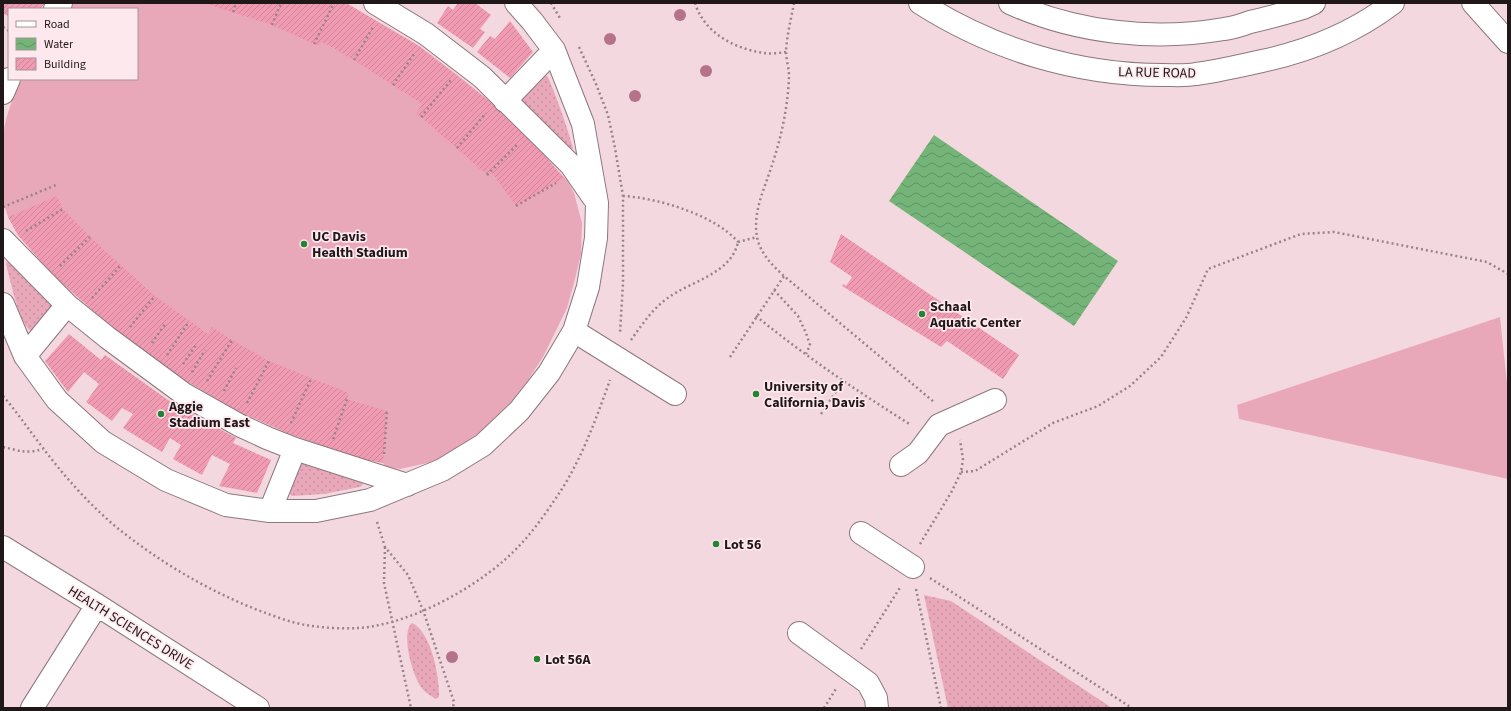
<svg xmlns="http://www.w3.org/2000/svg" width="1511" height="711" font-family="'Source Sans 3',sans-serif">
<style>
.grass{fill:url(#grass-dots)}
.garden{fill:#e9a8ba}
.water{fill:url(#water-waves)}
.building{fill:url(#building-hatch)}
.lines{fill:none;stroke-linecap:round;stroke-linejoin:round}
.minor-casing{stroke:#8e777d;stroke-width:24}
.path{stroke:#978488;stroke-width:2.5;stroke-dasharray:2 3;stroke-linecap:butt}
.minor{stroke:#fff;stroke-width:22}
.tree{fill:#b5738b}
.poi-dot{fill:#248233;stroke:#fde8ed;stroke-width:1.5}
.labels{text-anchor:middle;stroke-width:3.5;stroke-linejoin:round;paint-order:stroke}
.street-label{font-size:14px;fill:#201719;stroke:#fde8ed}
.poi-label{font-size:14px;font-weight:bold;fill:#201719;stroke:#fde8ed;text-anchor:start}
</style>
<defs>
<pattern id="grass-dots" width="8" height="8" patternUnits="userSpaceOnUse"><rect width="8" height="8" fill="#e9a8ba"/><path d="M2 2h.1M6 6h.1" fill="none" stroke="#c8909f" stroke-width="1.8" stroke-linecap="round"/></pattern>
<pattern id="water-waves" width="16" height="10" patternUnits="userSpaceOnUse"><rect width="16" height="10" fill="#75b479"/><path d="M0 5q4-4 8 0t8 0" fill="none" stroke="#609162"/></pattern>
<pattern id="building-hatch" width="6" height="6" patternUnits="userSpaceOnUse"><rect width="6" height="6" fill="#f19bb3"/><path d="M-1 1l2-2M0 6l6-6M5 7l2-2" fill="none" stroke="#ce8599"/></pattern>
</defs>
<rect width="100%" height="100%" fill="#f3d9df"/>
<path class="grass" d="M545,75l3,2c10,23 18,47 25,71l-2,4 -52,-51z
M8,260l47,45 -24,26c-12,-7 -21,-52 -25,-67z
M300,460l62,20 1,4 -3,3 -36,7 -32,2 -4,-3z
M924,595l27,6 161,107h-164z
M412,623c19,8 28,55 27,74l-3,2c-5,-3 -12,-7 -15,-12 -8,-11 -21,-54 -9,-64z"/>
<path class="garden" d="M74,3h272l73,43 37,28 37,30 34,31 29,34 11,11 7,13 8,30 -1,31 -6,25 -8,29 -24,49 -15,23 -19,24 -27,26 -22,18 -28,14 -32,7 -14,-2 -3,-4 -20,-4 -121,-46 -40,-23 -26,-15 -90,-71 -34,-30 -34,-39 -10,-18 -5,-15v-48l1,-10 -1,-1c0,-23 9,-43 19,-64h115v-70h-69z
M1500,317l8,76v86l-269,-60 -2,-14z"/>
<path class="water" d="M934,135l184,126 -44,65 -185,-125z"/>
<path class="building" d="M3,3h42l-5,6h-31v8l-6,-4z
M204,3h142l73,43 74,58 34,31 37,43 -48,28 -25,-34 -4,3 -66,-58 -5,-3 6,-10 -68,-44 -32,-18 -3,4 -47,-21z
M458,3h17l16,12 -11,14 5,3 -12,16 -36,-25 11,-17 5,4z
M510,21l23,31 -23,26 -33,-26 13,-16 5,3z
M57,196l6,13 27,28 65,59 53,38 4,-7 20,13 37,21 80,32 -2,6 40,12 -4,52 -20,-4 -33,-10 -43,-16 -45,-20 -66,-38 -54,-38 -70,-63 -34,-39 -10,-18z
M841,234l178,121 -16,24 -56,-38 -6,6 -99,-61 2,-2 2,2 6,-9 -22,-15z
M69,334l32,26 4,-5 63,45 68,38 -3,5 38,17 -14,33 -38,-7 11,-22 -18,-9 -10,20 -29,-16 8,-14 -11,-7 -8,14 -39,-24 10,-14 -11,-6 -10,13 -26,-19 13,-18 -15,-12 -16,20 -23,-31z"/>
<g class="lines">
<defs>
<path id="minor" d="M375,3l51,31 56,43 89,88 22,32
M920,3c72,46 157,72 243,72 11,0 22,1 33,-1 22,-3 44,-8 66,-13 47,-10 93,-29 131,-58
M1010,3c66,30 143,38 214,26 9,-1 18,-4 26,-7 18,-4 36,-9 53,-14l11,-5
M1473,3l35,39
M55,9l6,-6
M3,93l6,-14
M505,101l49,-51
M3,240l64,65 41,33 76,56 55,31 28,13 28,11 112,36
M3,304l22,52 32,44 46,42 63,38 60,25 44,6h46l54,-11 72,-30 41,-25 36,-34 30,-38 25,-42 14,-44 8,-49 1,-35 -14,-79 -29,-74 -22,-29 -16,-18
M574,331l101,63
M25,356l42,-51
M901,465l17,-12 21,-28 56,-25
M270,511l25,-62
M861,533l52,34
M3,547l94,58 161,103
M799,633l69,50 8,15 1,10
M32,708l65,-103"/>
</defs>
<use href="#minor" class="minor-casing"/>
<path class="path" d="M551,3l9,15
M695,3c9,30 40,46 69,50 7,1 15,0 22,-1
M794,3c-3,16 -7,32 -8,48 0,8 3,17 3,25 -1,33 -9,67 -20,98 -7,20 -16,41 -12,63 3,16 15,28 27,39l150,126
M233,12l3,-9
M272,25l9,-22
M3,27l6,4
M314,44l20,-41
M579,47l17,37 12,31 7,33 8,48v87l-3,50
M354,60l19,-33
M393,85l21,-31
M421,117l30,-37
M457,148l29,-35
M487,175l31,-31
M623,196c35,2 92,19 115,46
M516,206l40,-23
M3,207l53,-22
M26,231l37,-22
M738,242l19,-5
M60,266l30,-29
M774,290l24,26 8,17 4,12 -4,9
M92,298l29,-33
M756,316c49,40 101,75 155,109
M130,327l25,-31
M631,340c10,-14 20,-29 34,-40 24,-19 66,-25 73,-58
M152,343l13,-19
M167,355l21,-32
M730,357l54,-81
M183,364l13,-19
M192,372l13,-22
M207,381l25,-41
M224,391l12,-23
M3,396c14,16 26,34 40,52 21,28 45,55 72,78 44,36 95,66 148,86 14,5 29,11 43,13 17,3 36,4 53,3 54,-4 125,-44 161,-83 15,-16 28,-35 40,-53 22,-34 36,-73 50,-112
M247,403l22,-42
M821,414l22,-33
M291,423l20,-44
M333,439l14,-40
M3,447c18,4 22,7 40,2
M384,454l3,-43
M961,472l14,-1 78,-48 45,-17 32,-20 31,-29 25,-39 22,-49 93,-35 33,-2 153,30 21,12
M377,522l8,25 23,28 15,35 31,92 -1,6
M920,544l32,-53 9,-19 2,-13 -3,-19
M385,547l-1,36 27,125
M930,578l202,130
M916,589l25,119
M861,649l40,-63
M824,708l13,-21"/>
<use href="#minor" class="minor"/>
</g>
<g class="tree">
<circle cx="680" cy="15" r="6"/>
<circle cx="610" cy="39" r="6"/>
<circle cx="706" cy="71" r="6"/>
<circle cx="635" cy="96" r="6"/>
<circle cx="452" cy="657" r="6"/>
</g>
<g class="poi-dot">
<circle cx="304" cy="244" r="4"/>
<circle cx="922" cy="314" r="4"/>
<circle cx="756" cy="394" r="4"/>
<circle cx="161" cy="414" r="4"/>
<circle cx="716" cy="544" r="4"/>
<circle cx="537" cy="659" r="4"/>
</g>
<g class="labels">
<g class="street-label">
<text transform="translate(1157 72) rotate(1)" y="5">LA RUE ROAD</text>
<text transform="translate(131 627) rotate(32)" y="5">HEALTH SCIENCES DRIVE</text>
</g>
<g class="poi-label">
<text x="312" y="241">UC Davis<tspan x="312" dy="16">Health Stadium</tspan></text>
<text x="930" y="311">Schaal<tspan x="930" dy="16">Aquatic Center</tspan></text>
<text x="764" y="391">University of<tspan x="764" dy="16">California, Davis</tspan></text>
<text x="169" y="411">Aggie<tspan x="169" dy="16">Stadium East</tspan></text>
<text x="724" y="549">Lot 56</text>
<text x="545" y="664">Lot 56A</text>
</g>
</g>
<rect width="1511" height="711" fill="none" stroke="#201719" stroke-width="8"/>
<rect x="8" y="8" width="130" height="72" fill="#fde8ed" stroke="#a59498"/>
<rect x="16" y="21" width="20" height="6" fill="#ffffff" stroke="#a59498"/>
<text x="44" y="28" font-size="12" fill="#201719">Road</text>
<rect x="16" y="38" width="20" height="12" fill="url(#water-waves)" stroke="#a59498"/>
<text x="44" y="48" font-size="12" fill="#201719">Water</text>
<rect x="16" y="58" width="20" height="12" fill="url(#building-hatch)" stroke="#a59498"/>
<text x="44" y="68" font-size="12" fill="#201719">Building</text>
</svg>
